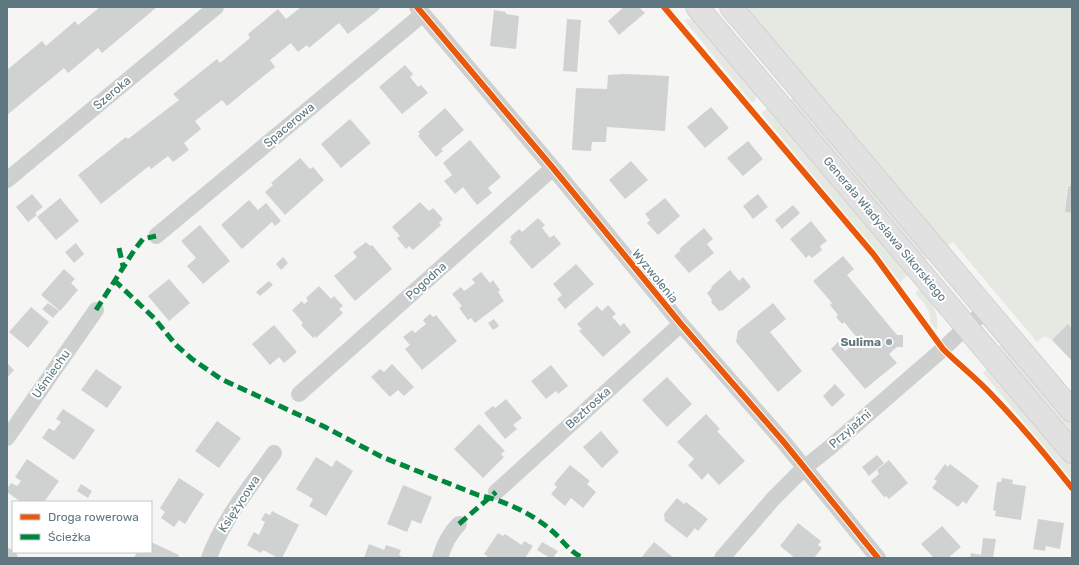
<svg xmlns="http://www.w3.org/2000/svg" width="1079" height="565" font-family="Rubik,sans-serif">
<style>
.green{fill:#e5e9e1}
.building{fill:#d0d1d1}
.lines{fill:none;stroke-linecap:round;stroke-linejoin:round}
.secondary-casing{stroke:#d1d3d3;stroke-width:24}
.minor{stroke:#ced0d0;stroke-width:16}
.secondary{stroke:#e1e1e2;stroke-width:22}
.quiet{stroke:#00873e;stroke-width:5;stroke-dasharray:10 5;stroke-linecap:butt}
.cycleway-casing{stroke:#fff;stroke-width:8}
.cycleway{stroke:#e8590c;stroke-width:6}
.poi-dot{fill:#93a3a8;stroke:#fff;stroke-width:1.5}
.labels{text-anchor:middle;stroke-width:4;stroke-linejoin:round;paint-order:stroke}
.street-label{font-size:12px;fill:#5e7780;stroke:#fff}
.poi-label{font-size:12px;font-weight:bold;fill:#5e7780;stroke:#fff;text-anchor:end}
</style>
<rect width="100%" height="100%" fill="#f5f5f3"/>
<path class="green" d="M745,7h327v179l-5,-1 -2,27 7,1v116l-5,-4 -15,15 -7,-4 -8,6 -84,-100 -7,5 -114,-139z
M688,19l7,1 61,73v6l-4,4 -68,-83z
M794,97l141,155 -11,9 -135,-160z
M768,108l141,166 -9,8 -23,-30 -116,-139z
M922,287c10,15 17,25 15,43l-7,-8c2,-11 -8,-21 -15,-29z
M1002,343l70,83v11l-75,-89z
M989,368l83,98v14l-89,-107z"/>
<path class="building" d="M100,7h57l-55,46 -4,-5 -30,25 -4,-5 -57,47v-45l35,-29 4,5 29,-25 3,4z
M301,7h77l2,2 -32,25 -9,-11 -30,25 -2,-3 -9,7 -7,-9 -21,17 5,7 -15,12 -33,27 -5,-6 -27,21 6,8 -17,14 5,7 -16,12 -5,-6 -17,13 -2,-3 -48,38 -23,-29 48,-38 2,2 51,-39 -6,-6 44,-35 3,4 30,-25 -2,-4 30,-25 8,10z
M624,7h15l6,6 -26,22 -11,-14z
M494,10l12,2v2l13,2 -3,33 -26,-3z
M567,19l14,1 -4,52 -14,-1z
M405,65l8,9 -3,3 8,10 3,-2 7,8 -26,21 -23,-27z
M624,74l45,2 -4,55 -58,-4 -1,15h-14l-1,9 -19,-1 4,-62 31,1 1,-14z
M711,107l18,21 -24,20 -18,-21z
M445,108l19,22 -23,19 2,2 -7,6 -18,-21 2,-2 -2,-2z
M350,119l21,24 -30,25 -20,-24z
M470,140l31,37 -13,11 4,5 -15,12 -14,-18 -8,7 -11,-13 8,-6 -9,-12z
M748,141l15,18 -20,17 -16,-18z
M300,158l10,11 3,-2 11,13 -39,35 -20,-23 8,-7 -2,-2z
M631,161l17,19 -23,19 -16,-19z
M1068,186h4v27l-7,-1z
M32,194l11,13 -8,6 2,2 -9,7 -12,-15z
M758,194l10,13 -15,12 -10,-13z
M60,198l19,23 -23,19 -19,-23z
M665,198l15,18 -22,19 -11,-12 3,-3 -5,-6z
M249,200l9,10 8,-7 15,18 -6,5 -3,-4 -30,27 -21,-24z
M420,202l9,9 4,-3 10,11 -4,4 2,2 -28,25 -4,-4 -3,3 -9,-11 3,-2 -8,-9z
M793,205l7,8 -18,16 -7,-9z
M538,218l7,7 -3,3 8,10 4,-3 7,9 -29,25 -23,-27 3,-3 -2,-2 9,-8 3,3z
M811,221l16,20 -7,5 2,4 -10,8 -3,-3 -3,3 -16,-19z
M200,225l30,36 -27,23 -16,-18 9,-8 -15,-17z
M704,228l9,11 -6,5 7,9 -25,20 -15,-17 7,-6 -2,-1z
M366,242l4,4 2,-1 20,24 -37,32 -21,-25 23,-19 -4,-5z
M76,243l8,11 -10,9 -9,-11z
M843,256l11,13 -7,6 50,60h6v12h-6l-8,7 8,9 -32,26 -34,-40 7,-7 7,9 14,-11 -15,-18 -2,2 -6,-7 2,-2 -8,-10 2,-2 -19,-22z
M283,257l5,6 -7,7 -5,-6z
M576,264l18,20 -29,25 -8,-10 5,-4 -9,-11z
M64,269l11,10 -4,4 7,7 -18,21 -19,-16z
M730,270l9,11 4,-4 8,10 -29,24 -1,-1 -2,1 -8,-9 1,-2 -5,-7 5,-5 -1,-1z
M481,272l9,11 3,-3 7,10 -2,2 6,9 -29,22 -4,-5 -3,2 -9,-12 3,-2 -10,-12 9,-7 3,4 6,-4 5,-4 -3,-4z
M169,279l21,24 -21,18 -21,-25z
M269,281l4,4 -13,11 -4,-4z
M319,286l12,13 3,-3 9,10 -4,3 4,4 -27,25 -1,-2 -2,2 -12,-13 2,-2 -11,-13 10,-9 2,3 4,-3 -2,-3z
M48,303l11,8 -6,7 -11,-9z
M773,303l13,16 -16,13 32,39 -24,21 -42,-50 2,-11z
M608,305l8,9 -4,3 4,4 4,5 4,-3 7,9 -28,25 -24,-26 3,-2 -5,-5 20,-18 5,5z
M31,307l18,15 -21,26 -19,-16z
M430,314l3,3 3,-2 21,26 -35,29 -17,-21 5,-4 -7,-8 9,-7 3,3 11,-9 -3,-4z
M494,319l5,7 -6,4 -5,-7z
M1068,324l4,5v32l-20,-21z
M274,325l23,27 -13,11 -5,-6 -9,8 -18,-21z
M7,363l7,7 -7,8z
M392,364l22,23 -10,9 -6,-6 -8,7 -19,-20 9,-8 4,3z
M551,365l17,21 -10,8 -2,-3 -10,8 -15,-18z
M96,369l26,18 -15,21 -26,-18z
M667,377l25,27 -25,23 -25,-27z
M835,384l10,11 -13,12 -9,-11z
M506,399l16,19 -9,7 4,4 -12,10 -21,-26 9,-7 2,2z
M63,409l32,21 -21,30 -32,-22 7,-10 5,3 7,-9 -5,-3z
M706,414l14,15 -3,2 28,30 -26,24 -11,-12 -6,7 -14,-15 6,-6 -17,-17z
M217,421l24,17 -22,30 -24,-17z
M479,424l26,27 -4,3 3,3 -21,21 -29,-29z
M601,431l18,21 -17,16 -19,-21z
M877,455l7,8 -15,13 -7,-9z
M316,457l16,10 4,-7 17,11 -27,45 -17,-10 4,-7 -17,-10z
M27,459l32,22 -15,21h-23l-14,-10v-3l4,-6 6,3 4,-5 -6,-4z
M889,460l19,23 -19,16 -3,-3 -2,1 -13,-16 8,-7 -2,-4z
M945,464l3,3 2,-3 29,22 -13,18 -3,-3 -5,6 -26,-19 5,-7 -3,-2z
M570,465l20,16 -3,3 9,8 -13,16 -12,-10 -6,8 -14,-12 6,-7 -3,-3z
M179,478l25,16 -19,30 -6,-4 -5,7 -13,-9 4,-6 -5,-4z
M1002,478l11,2 -1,4 14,2 -5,34 -26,-4 1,-5 -3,-1 4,-28h4z
M81,484l11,7 -4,7 -11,-7z
M403,485l29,12 -11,27 -9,-4 -5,12 -20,-8z
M677,498l7,6 2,-2 22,17 -10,12 -3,-3 -8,10 -22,-17 -1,-7z
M272,511l27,14 -17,33h-4l-15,-8 -2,3 -14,-8 7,-13 5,3 6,-13 -4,-2 4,-7 5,2z
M1038,519l26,4 -4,26 -14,-3 -1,5 -12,-2z
M798,523l23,18 -3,4 4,3 -8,10h-19l-15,-12z
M942,526l19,21 -13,11h-14l-13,-14z
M498,533l5,3 2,-2 17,11 2,-4 9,5 -8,12h-35l-6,-4z
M983,538l13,1 -3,19h-23l1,-5 10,2z
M151,542l28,13 -1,3h-44l3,-6h14z
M542,542l16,9 -5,7h-3l-13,-8z
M654,542l20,16h-33z
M369,544l15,6 2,-5 15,5 -2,5 3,2v1h-38z"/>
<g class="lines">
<defs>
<path id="secondary" d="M697,7l375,445
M731,7l341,404"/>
</defs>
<use href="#secondary" class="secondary-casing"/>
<path class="minor" d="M417,7l136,161 128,156 101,116 96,118
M7,180l209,-173
M156,236l267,-222
M299,394l254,-226
M7,438l89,-128
M496,492l185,-168
M7,556l3,2
M209,558c14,-39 42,-72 65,-105
M440,558c4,-14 9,-24 19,-34
M722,558l51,-59 31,-31 24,-19 115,-100 23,-22 21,-17"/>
<use href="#secondary" class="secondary"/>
<path class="quiet" d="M119,248l4,18
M114,280l40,38 22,27 16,14 29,20 102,47 59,31 96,38c25,5 53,18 73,35 11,9 19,23 33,28
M96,310l39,-61 8,-10 13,-3
M459,524l37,-32"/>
<defs>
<path id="cycleway" d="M417,7l136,161 128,156 101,116 96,118
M664,7l210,248 69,94c15,15 32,28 47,44 29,30 56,62 82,95"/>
</defs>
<use href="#cycleway" class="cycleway-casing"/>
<use href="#cycleway" class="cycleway"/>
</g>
<circle class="poi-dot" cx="889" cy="342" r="4"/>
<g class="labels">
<g class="street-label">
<text transform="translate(112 93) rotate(-40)" y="4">Szeroka</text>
<text transform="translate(289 125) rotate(-40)" y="4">Spacerowa</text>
<text transform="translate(885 229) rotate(50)" y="4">Generała Władysława Sikorskiego</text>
<text transform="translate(655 276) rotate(51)" y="4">Wyzwolenia</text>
<text transform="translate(426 281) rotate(-42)" y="4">Pogodna</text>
<text transform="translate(51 374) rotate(-55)" y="4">Uśmiechu</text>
<text transform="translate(588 408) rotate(-42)" y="4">Beztroska</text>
<text transform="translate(850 429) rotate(-41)" y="4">Przyjaźni</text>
<text transform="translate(239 504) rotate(-57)" y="4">Księżycowa</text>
</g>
<g class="poi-label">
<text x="881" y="346">Sulima</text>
</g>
</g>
<rect width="1079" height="565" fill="none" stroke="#5e7780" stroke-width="16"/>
<rect x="12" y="501" width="140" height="52" fill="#ffffff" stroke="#bfc9cc"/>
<rect x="20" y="514" width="20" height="6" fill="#e8590c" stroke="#bfc9cc"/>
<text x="48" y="521" font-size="12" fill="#5e7780">Droga rowerowa</text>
<rect x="20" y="534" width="20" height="6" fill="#00873e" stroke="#bfc9cc"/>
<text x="48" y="541" font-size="12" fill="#5e7780">Ścieżka</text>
</svg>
